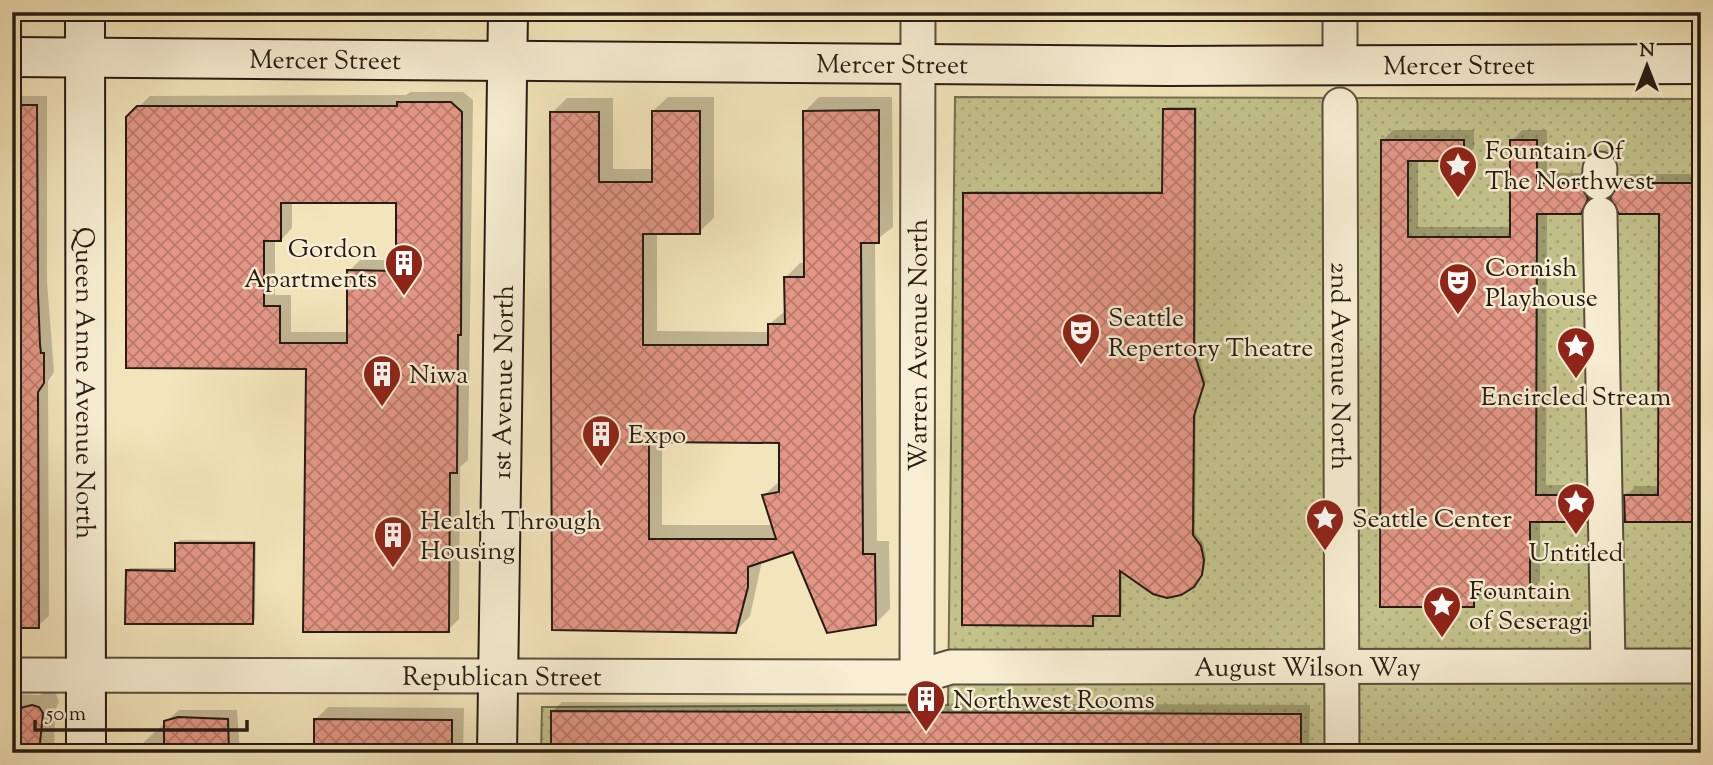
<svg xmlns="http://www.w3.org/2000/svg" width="1713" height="765" font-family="'Sorts Mill Goudy',serif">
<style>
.grass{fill:url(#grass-dots);stroke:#756f50;stroke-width:2}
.shadow{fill:#0003;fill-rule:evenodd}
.building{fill:url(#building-cross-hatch);stroke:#271c15;stroke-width:2;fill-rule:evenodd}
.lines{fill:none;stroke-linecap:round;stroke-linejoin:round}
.street-casing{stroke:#5a4e3e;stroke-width:37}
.secondary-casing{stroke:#271c15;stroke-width:42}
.street{stroke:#f7eed3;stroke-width:33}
.secondary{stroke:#f7eed3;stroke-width:38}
.labels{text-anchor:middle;stroke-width:5;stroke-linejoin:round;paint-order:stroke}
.street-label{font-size:26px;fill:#271c15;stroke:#f7eed3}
.poi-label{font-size:26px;fill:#271c15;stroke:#f7eed3;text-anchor:start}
</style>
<defs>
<pattern id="grass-dots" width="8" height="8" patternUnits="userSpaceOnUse" patternTransform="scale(1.75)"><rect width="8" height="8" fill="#c3c28b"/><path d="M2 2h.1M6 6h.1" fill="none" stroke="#a8a677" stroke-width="1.8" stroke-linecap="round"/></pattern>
<pattern id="building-cross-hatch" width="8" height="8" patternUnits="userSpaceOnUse" patternTransform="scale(1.75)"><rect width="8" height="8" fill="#e39685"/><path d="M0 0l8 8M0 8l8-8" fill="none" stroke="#b87a6c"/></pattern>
</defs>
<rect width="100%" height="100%" fill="#f3e5bb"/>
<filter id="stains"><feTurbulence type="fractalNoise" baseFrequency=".00286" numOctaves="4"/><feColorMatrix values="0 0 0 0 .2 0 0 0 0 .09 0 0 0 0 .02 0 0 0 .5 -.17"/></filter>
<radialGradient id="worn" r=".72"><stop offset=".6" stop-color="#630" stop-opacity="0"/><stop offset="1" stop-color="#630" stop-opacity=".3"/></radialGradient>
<path class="grass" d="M955,97l746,2v654h-1160l1,-46 406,-2z"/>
<path class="shadow" d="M410,92h53l10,8 -5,360 -8,7 -1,152 -11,11 -140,-263h-180v-250l22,-21 256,-1zM292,201h106v59h-38l-11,11v61h-58v-37h-16v-55h6l11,-12z
M12,96h35v186l7,90 -6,9 1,235 -11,10h-26z
M668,97h46v121l-15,14h-42v99l113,1v-8l16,-14v-33l14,-14h5v-152l14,-14h73l1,130 -18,14 2,300h12l1,68 -15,15 -81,-74 -32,11 -12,55 -14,15 -182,-3 -2,-515 15,-15h46v71h40v-58zM662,441l118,1v39l-16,14 10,30h-112z
M1167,107h30l-1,241 10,33 -10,31 -1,120 8,11 3,14 -2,14 -8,11 -74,-12v41l-3,3h-24l-3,10 -127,-431 3,-2h196v-81z
M1393,130h81v18l-11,11h-45v68h94v-86l10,-11h25v43h44l7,14 -18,25h-33l-1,273h50v25l-10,11h-46v60l-10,11h-46l-11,13 -91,-464z
M1630,174h71v347l-75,-25 10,-10h24v-274l-40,-28z
M180,540l76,1 -1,79 -3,2 -125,-51 3,-3h47v-25z
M49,690l6,1 4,11 -4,8 -1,43h-42v-59l28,1z
M562,702l748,3 -1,48h-756v-42z
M328,707l136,1 -1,45h-147v-34z
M179,710h58l3,43h-96v-11z"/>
<path class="building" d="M397,102h54l11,10 -1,223h-3l-1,138h-7l-1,159h-146l3,-263 -180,-1v-251l11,-11h260zM281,203h115v68l-49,-1v73h-67v-37h-16v-65h17z
M12,105h25l1,189 2,50 1,9h3v30l-6,9 1,236h-27z
M1163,109h32l-1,243 10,32 -10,32 -1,119 8,11 3,14 -2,15 -8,12 -13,8 -14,3 -14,-4 -33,-23v45h-27v10l-131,-1 1,-432h199z
M879,110v133h-18l2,311h12l1,71 -49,8 -34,-81 -45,15v20l-12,46 -184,-3 -2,-518h49v70h53v-71h48v123h-57v111h125v-21h17l-1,-47h20l-1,-166zM649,442l130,1v49l-17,3 14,44h-127z
M1381,140h83v21h-56v76h102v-97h27v43h43l8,16 -7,15h-44l-1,281h50v27h-56v72h-56v13h-94z
M1618,183h83v339h-76l-1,-27h34l1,-281h-40l-9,-16z
M175,543h79l-1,81h-128l1,-54 49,1z
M32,705l7,2 4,6 -4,40h-27v-43z
M551,711l750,3v39h-750z
M178,717l50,2 1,34h-65v-32z
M314,719l138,1v33h-138z"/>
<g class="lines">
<defs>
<g id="street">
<path d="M1340,64v-52"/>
<path id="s1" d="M1340,105l2,648"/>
<path d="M1599,183l1,-14"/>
<path d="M1600,214l8,450"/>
<path id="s2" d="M12,675l905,2 34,-10 750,-1"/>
<path id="s3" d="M917,677l1,-665"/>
</g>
<g id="secondary">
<path id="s4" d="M85,12l1,741"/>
<path id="s5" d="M12,57l1156,9 533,-2"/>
<path id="s6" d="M497,753l11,-741"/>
</g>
</defs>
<use href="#street" class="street-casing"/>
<use href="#secondary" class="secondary-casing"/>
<use href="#street" class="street"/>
<use href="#secondary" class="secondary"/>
</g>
<defs>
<symbol id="sight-pin" viewBox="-11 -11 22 30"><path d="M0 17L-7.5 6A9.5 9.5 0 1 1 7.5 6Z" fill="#8f2418" stroke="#f7eed3"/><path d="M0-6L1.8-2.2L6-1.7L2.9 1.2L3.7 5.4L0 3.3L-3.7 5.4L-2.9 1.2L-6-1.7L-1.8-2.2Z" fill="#fff"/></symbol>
<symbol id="building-pin" viewBox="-11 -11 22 30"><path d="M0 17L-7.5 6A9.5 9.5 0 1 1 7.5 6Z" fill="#8f2418" stroke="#f7eed3"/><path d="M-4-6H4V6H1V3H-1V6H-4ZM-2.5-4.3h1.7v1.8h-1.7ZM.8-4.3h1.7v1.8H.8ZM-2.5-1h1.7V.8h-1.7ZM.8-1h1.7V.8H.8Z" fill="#fff"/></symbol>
<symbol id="theatre-pin" viewBox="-11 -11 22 30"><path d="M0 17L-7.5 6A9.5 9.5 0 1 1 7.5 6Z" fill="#8f2418" stroke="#f7eed3"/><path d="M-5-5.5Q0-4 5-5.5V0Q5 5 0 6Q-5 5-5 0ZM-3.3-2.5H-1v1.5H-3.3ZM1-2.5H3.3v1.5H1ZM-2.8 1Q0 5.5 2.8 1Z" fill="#fff"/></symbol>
</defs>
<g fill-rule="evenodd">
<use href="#sight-pin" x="1436" y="143" width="44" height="60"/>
<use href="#building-pin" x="382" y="241" width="44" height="60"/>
<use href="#theatre-pin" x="1436" y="260" width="44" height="60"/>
<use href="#theatre-pin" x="1059" y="310" width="44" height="60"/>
<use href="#sight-pin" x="1554" y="324" width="44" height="60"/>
<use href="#building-pin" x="360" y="352" width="44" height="60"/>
<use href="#building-pin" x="579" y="412" width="44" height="60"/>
<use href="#sight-pin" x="1554" y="480" width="44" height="60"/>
<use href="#sight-pin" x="1303" y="496" width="44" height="60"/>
<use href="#building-pin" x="371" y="513" width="44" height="60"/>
<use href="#sight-pin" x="1420" y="583" width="44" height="60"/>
<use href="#building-pin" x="904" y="677" width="44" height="60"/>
</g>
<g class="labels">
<g class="street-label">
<text dy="9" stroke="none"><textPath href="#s5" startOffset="313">Mercer Street</textPath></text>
<text dy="9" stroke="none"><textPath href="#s5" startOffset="880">Mercer Street</textPath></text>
<text dy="9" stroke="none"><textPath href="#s5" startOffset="1447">Mercer Street</textPath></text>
<text dy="9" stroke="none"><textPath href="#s3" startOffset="332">Warren Avenue North</textPath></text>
<text dy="9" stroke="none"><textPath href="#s1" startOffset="261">2nd Avenue North</textPath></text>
<text dy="9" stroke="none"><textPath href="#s4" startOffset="371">Queen Anne Avenue North</textPath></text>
<text dy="9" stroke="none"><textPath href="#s6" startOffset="371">1st Avenue North</textPath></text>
<text dy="9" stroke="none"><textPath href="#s2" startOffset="1297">August Wilson Way</textPath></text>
<text dy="9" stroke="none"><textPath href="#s2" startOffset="490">Republican Street</textPath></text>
</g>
<g class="poi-label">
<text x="1485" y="159">Fountain Of<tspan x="1485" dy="30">The Northwest</tspan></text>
<text x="377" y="257" text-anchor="end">Gordon<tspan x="377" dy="30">Apartments</tspan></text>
<text x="1485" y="276">Cornish<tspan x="1485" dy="30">Playhouse</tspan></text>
<text x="1108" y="326">Seattle<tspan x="1108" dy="30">Repertory Theatre</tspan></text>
<text x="409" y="383">Niwa</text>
<text x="1576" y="405" text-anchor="middle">Encircled Stream</text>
<text x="628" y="443">Expo</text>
<text x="1352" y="527">Seattle Center</text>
<text x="420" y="529">Health Through<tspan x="420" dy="30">Housing</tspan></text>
<text x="1576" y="561" text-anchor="middle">Untitled</text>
<text x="1469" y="599">Fountain<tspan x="1469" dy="30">of Seseragi</tspan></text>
<text x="953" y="708">Northwest Rooms</text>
</g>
</g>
<rect width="1713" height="765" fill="none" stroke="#f3e5bb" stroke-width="42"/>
<rect x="14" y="14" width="1685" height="737" fill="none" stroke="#271c15" stroke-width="3.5"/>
<rect x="21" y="21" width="1671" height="723" fill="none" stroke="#271c15" stroke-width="2"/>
<g transform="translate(1647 66)" stroke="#f7eed3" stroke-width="5" paint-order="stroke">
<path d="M0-5L12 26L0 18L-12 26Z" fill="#271c15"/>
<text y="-10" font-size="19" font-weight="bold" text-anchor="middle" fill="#271c15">N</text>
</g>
<path d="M35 720v10h212v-10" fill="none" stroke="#271c15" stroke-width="3.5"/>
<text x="46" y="720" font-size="21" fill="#271c15" stroke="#f7eed3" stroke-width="5" paint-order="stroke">50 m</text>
<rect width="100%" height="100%" filter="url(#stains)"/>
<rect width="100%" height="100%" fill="url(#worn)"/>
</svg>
